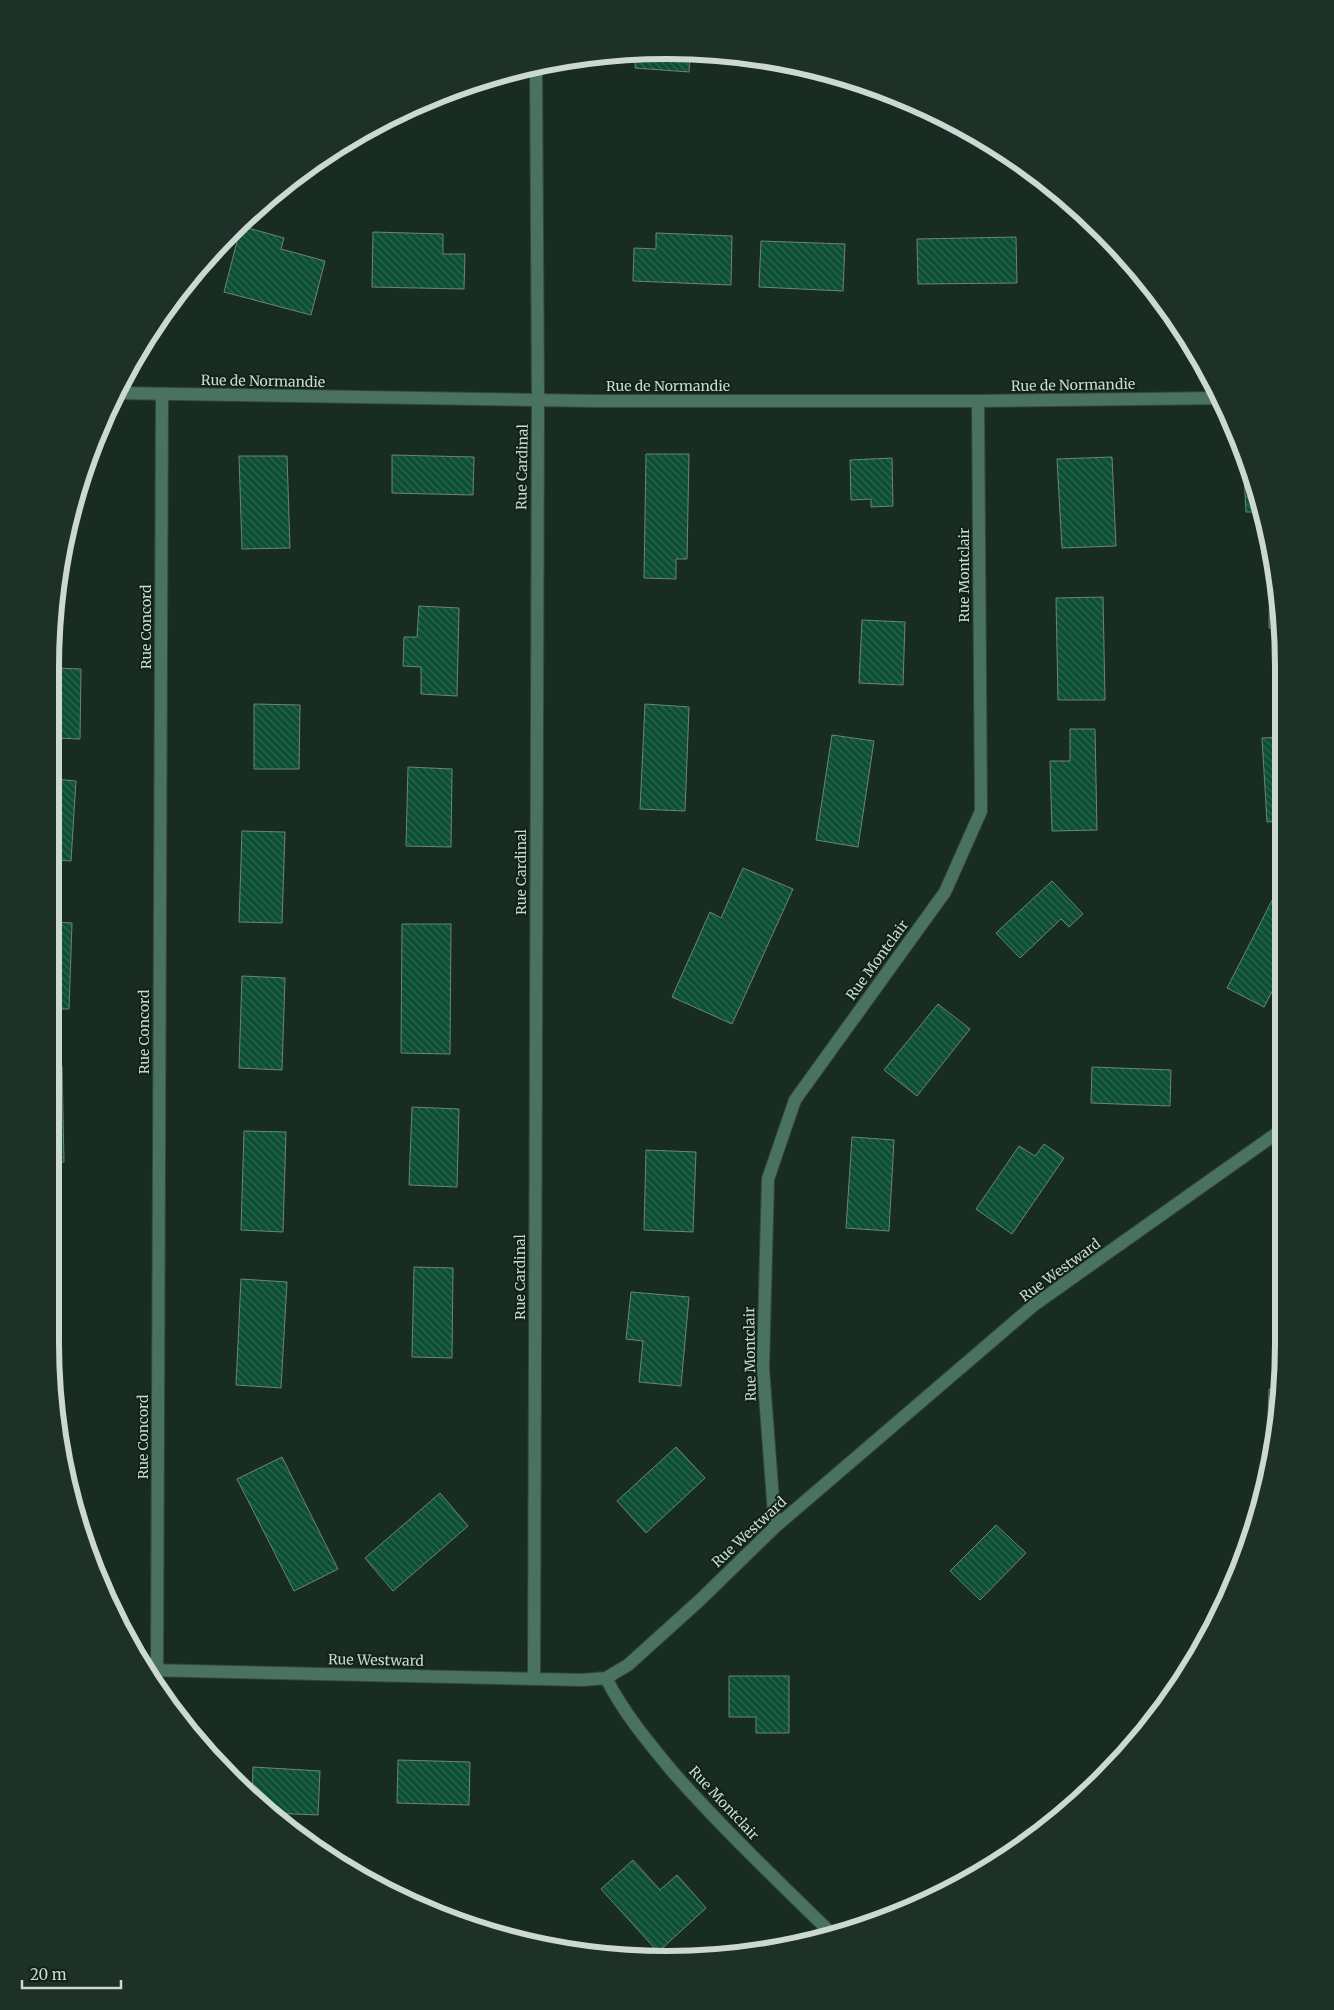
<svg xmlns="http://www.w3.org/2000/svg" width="1334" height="2010" font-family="Merriweather,serif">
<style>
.building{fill:url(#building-back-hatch);stroke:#6d8478}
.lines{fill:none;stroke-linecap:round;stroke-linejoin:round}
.minor-casing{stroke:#35483f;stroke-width:14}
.minor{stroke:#49735f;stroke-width:12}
.labels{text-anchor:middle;stroke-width:4;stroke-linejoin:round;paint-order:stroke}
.street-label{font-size:14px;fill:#ccd8d2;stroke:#0f2319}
.rim{fill:none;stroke:#ccd8d2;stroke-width:6}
</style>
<defs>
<pattern id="building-back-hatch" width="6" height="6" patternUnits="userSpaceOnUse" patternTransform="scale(1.25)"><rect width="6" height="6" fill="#0d4e36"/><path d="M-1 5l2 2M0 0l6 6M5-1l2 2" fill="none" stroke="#2f6752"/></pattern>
</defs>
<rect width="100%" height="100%" fill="#182c23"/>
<path class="building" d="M636,52l54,1 -1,19 -54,-4z
M241,226l43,12 -3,11 44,12 -14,54 -87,-23z
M373,232l70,2v20h22l-1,35 -92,-2z
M656,233l76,3 -1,49 -98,-4 1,-33 22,1z
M1016,237l1,46 -99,1 -1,-45z
M761,241l84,3 -2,47 -84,-4z
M646,454h43l-2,105h-11v20l-32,-1z
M392,455l82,2 -1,38 -81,-2z
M239,456h48l3,92 -48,1z
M1112,457l4,89 -54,2 -5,-89z
M892,458l1,48 -22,1v-8l-20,1 -1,-40z
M1244,473h6l14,39h-18z
M1270,564h2l11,64h-14z
M1103,597l2,103h-47l-2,-102z
M419,606l40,2 -2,88 -36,-2v-27l-18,-1 1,-29h13z
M862,620l43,2 -2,63 -44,-2z
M55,668l26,1 -1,70 -25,-1z
M254,704l46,1 -1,64h-45z
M645,704l44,3 -4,104 -45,-2z
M1070,729h25l2,101 -45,1 -2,-70h20z
M832,735l42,6 -16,106 -42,-7z
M1282,737v84l-15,1 -5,-84z
M408,767l44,2 -1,78 -45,-1z
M55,779l21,2 -5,80 -16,-1z
M242,831l43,1 -3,91 -43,-1z
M743,868l50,21 -61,135 -60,-27 38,-85 11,6z
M1052,881l31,33 -14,13 -8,-8 -41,39 -24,-25z
M1281,883v91l-17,33 -37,-19z
M55,922l17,1 -3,86h-14z
M402,924h49l-1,130 -49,-1z
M242,976l43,2 -3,92 -43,-2z
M938,1004l32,25 -53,67 -33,-26z
M55,1066h7l2,96h-9z
M1092,1067l79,3 -1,36 -79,-3z
M412,1107l47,2 -2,78 -48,-2z
M244,1131l42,1 -3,100 -42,-2z
M852,1137l42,3 -5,91 -43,-3z
M1044,1144l20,14 -52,76 -36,-25 43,-63 16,10z
M646,1150l50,2 -3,80 -49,-2z
M414,1267l39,1 -1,90 -40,-1z
M241,1279l46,3 -6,106 -45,-3z
M631,1292l58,5 -8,89 -42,-4 4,-41 -17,-2z
M1269,1389l10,1v34l-10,39h-3z
M676,1447l29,31 -59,55 -29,-32z
M282,1457l56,112 -44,22 -57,-112z
M440,1493l28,33 -75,65 -28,-33z
M996,1525l30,28 -46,47 -30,-29z
M729,1676h60v57h-33v-16h-27z
M398,1760l72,2 -1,43 -72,-2z
M253,1767l67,4 -2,44 -48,-2 -18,-17z
M633,1860l27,30 17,-15 29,33 -48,44 -57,-63z"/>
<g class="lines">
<defs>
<path id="minor" d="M114,393l480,8h384l244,-3
M775,1527l-12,-159 5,-189 27,-79 150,-208 36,-81 -3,-410
M146,1670l436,10 24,-2 22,-13 72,-65 75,-73 259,-222 246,-174
M157,1670l5,-1276
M534,1678l4,-1278 -2,-334
M606,1678c17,34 42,64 66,93 51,58 107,111 162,165"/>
</defs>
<use href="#minor" class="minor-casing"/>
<use href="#minor" class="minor"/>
</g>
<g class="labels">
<g class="street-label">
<text transform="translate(263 381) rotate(1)" y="5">Rue de Normandie</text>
<text transform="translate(1073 385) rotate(-1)" y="5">Rue de Normandie</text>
<text x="668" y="391">Rue de Normandie</text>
<text transform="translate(522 467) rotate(-89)" y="5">Rue Cardinal</text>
<text transform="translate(964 575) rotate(-90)" y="5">Rue Montclair</text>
<text transform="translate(146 627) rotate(-90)" y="5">Rue Concord</text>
<text transform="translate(521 872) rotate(-90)" y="5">Rue Cardinal</text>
<text transform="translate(877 960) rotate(-54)" y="5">Rue Montclair</text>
<text transform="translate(144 1032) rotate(-90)" y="5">Rue Concord</text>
<text transform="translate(1060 1270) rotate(-36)" y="5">Rue Westward</text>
<text transform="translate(520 1277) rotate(-90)" y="5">Rue Cardinal</text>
<text transform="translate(750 1354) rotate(-91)" y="5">Rue Montclair</text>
<text transform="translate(143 1437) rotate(-90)" y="5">Rue Concord</text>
<text transform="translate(749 1532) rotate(-43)" y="5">Rue Westward</text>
<text transform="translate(376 1660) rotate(1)" y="5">Rue Westward</text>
<text transform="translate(724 1803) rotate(47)" y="5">Rue Montclair</text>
</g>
</g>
<path d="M0 0H1334V2010H0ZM667 59H667A608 608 0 0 1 1275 667V1343A608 608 0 0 1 667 1951H667A608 608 0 0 1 59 1343V667A608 608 0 0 1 667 59Z" fill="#1e3128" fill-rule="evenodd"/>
<path class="rim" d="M667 59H667A608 608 0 0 1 1275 667V1343A608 608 0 0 1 667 1951H667A608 608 0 0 1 59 1343V667A608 608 0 0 1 667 59Z"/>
<path d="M22 1980v8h99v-8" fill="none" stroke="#ccd8d2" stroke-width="2.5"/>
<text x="30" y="1980" font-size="15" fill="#ccd8d2" stroke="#0f2319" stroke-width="4" paint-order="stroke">20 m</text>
</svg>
